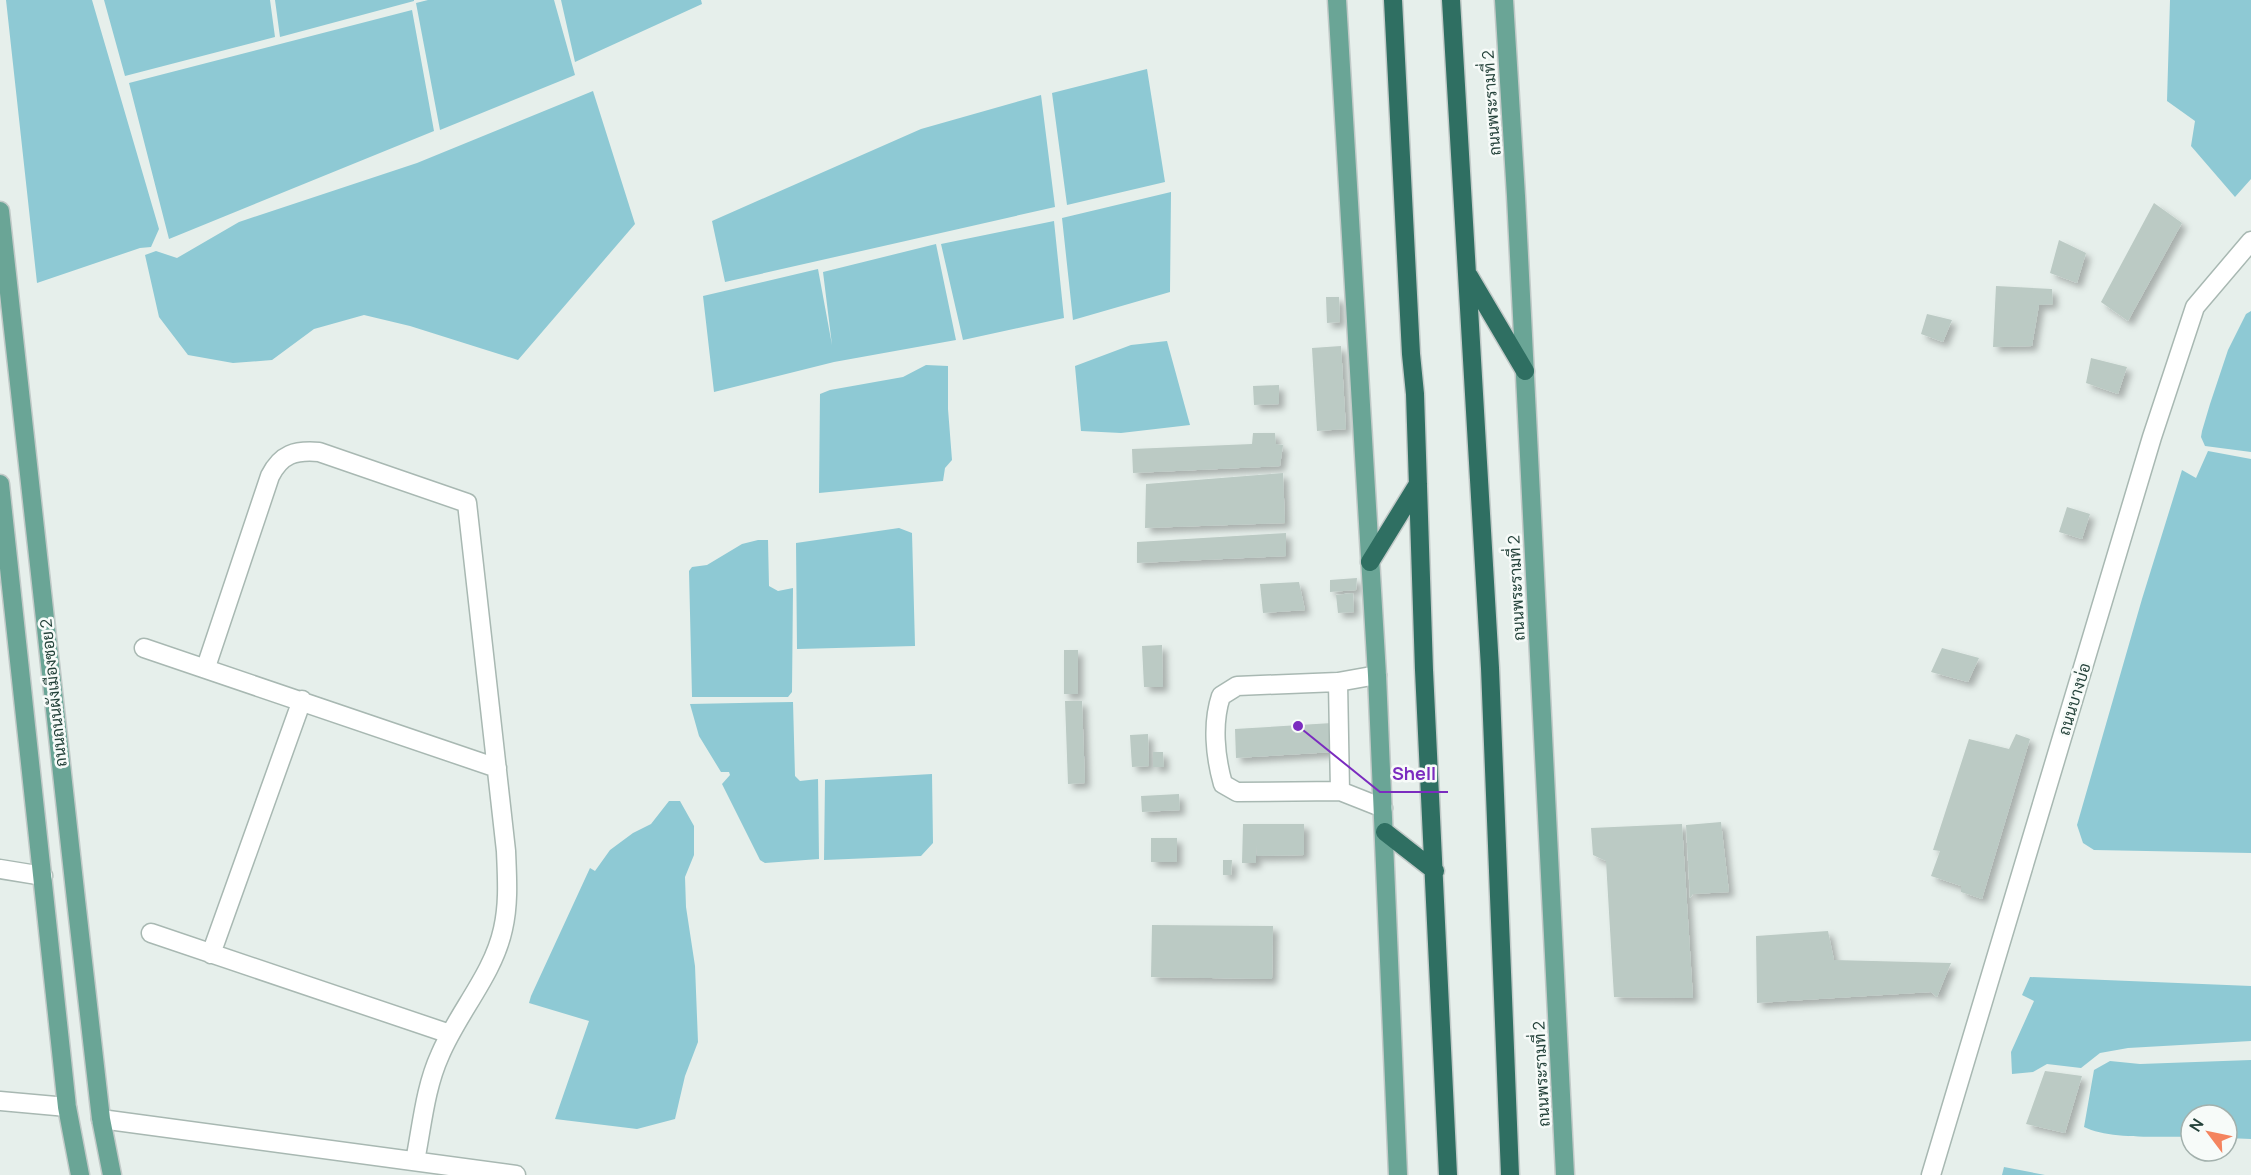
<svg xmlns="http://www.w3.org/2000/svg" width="2251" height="1175" font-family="Manrope,Sarabun,sans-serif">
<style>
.water{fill:#8ec9d4}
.building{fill:#bbcac4;filter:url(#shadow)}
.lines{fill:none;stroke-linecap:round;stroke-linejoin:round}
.minor-casing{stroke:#a8b8b2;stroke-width:21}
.major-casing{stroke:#c2cac8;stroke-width:21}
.highway-casing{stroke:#c2cac8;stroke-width:21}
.minor{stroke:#fff;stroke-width:18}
.major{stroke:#6aa596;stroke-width:18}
.highway{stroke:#2f6f62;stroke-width:18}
.labels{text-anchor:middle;stroke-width:5;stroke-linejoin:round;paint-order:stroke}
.street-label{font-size:16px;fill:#24423a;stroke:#f7fbf9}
.leader{fill:none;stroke:#7b2cbf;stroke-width:2}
.callout-dot{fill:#7b2cbf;stroke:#f7fbf9;stroke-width:2}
.callout-label{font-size:18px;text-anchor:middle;font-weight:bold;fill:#7b2cbf;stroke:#f7fbf9;stroke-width:5;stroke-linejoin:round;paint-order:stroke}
</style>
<defs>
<filter id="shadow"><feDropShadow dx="5" dy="5" stdDeviation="3" flood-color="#0004"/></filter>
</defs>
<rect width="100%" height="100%" fill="#e6efeb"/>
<path class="water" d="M6,0h86l67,229 -8,18 -11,1 -103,35z
M104,0h166l5,37 -150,39z
M275,0h139v1l-134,36z
M428,0h126l21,75 -135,55 -24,-127z
M561,0h140l1,4 -127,58z
M2170,0h81v179l-16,18 -44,-51 4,-25 -28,-20z
M412,10l22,121 -265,108 -40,-156z
M1147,69l18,113 -98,23 -15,-112z
M593,91l42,133 -117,136 -108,-34 -46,-11 -50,14 -42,31 -39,3 -45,-8 -29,-38 -14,-62 11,-4 21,7 62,-36 178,-59z
M1041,95l14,112 -330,75 -13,-61 209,-92z
M1171,192l-1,100 -97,28 -11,-102z
M1054,221l10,97 -101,22 -22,-96z
M936,244l20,96 -122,22 -120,30 -11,-96 115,-27 14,76 -9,-73z
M2251,311v141l-46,-6 -4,-9 1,-6 8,-27 18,-54 18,-36z
M1167,341l23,84 -69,8 -40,-2 -6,-65 56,-21z
M926,365l22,1v43l4,51 -7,8 -2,13 -124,12 1,-99 10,-4 73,-13z
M2208,451l43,8v394l-157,-3 -11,-7 -6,-18 65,-226 40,-129 14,8z
M899,528l13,5 3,113 -118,3 -1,-106z
M758,540h10l1,46 9,5 15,-3 -1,104 -4,5h-96l-3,-126 3,-4 15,-2 35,-21z
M793,702l2,74 5,5 18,-2 1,80 -54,4 -5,-3 -38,-76 8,-9 -1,-3h-8l-22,-36 -9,-32z
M932,774l1,69 -12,13 -97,4 1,-80z
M669,801h11l14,25v29l-9,22 1,30 9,59 3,76 -13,34 -10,43 -38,10 -82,-10 34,-98 -60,-18 2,-7 59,-128 5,3 15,-21 23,-17 18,-9z
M2030,977l221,9v55l-123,7 -28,5 -19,15 -34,-4 -14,8 -21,2 -1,-22 23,-51 -12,-6z
M2251,1060v79l-24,-1v-23h-36v22c-30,-1 -81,3 -107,-10l10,-57 16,-9 30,3z
M2004,1167l41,8h-43z"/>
<path class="building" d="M2154,203l28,20 -54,98 -27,-19z
M2059,240l27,13 -9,30 -27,-10z
M1996,286l56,3 1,15 -14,1 -7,41 -39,1z
M1326,297h13l1,25 -13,1z
M1927,314l25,6 -9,22 -22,-8z
M1341,346l5,83 -29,2 -5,-83z
M2091,358l36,9 -9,27 -32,-11z
M1279,385v19l-25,1 -1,-19z
M1253,433h22l1,11 7,1 -3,21 -147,7 -1,-24 120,-5z
M1283,473l2,50 -140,5 1,-44z
M2067,507l23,7 -8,25 -23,-7z
M1286,533v23l-149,7v-21z
M1357,578l-1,12 -26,2v-12z
M1299,582l6,28 -42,3 -3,-29z
M1353,593l1,19 -16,1 -2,-18z
M1162,645l1,42h-19l-2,-41z
M1942,648l37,10 -11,24 -37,-10z
M1064,650h14v44h-14z
M1065,701h17l3,82 -17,1z
M1332,723l2,29 -98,6 -1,-29z
M1148,734l1,32 -17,1 -2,-32z
M2016,734l14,5 -48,160 -21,-7v-6l-30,-10 9,-25 -7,-1 36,-111 40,10z
M1153,752h10l1,15h-11z
M1179,794l1,16 -38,2 -1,-16z
M1721,822l8,70 -36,2 -3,4 -4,-73z
M1243,824h61v31l-47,1 -1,-10v17h-14z
M1682,824l11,174 -79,-1 -8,-136 -13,-6 -2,-27z
M1151,838h26v24h-26z
M1223,860h9l-1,15h-8z
M1152,925l121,1 -1,53 -121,-2z
M1828,931l6,29 117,3 -14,34 -6,-5 -174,11 -1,-67z
M2045,1071l37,5 -17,57 -39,-9z"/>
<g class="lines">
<defs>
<path id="minor" d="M144,648l353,120
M206,667l64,-191c11,-22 25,-26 49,-24l148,51 39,348c1,26 3,52 -3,78 -10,46 -45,83 -63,126 -15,33 -18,71 -25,106
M1377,675l-39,7 -101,4 -16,10c-9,27 -6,60 2,88l14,8 103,-1 43,17
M1338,682l2,109
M0,869l43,7
M151,933l299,101
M211,954l91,-254
M0,1101l67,6
M101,1119l415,56
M1931,1175l221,-738 43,-130 56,-66"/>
<path id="major" d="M1337,0l40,675 21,500
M1504,0l12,196 49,979
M0,211l76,689 25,219 11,56
M0,484l67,623 13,68"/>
<path id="highway" d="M1393,0l18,354 4,40 9,276 24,505
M1451,0l39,668 20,507
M1469,276l56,95
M1370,562l48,-78
M1385,832l50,39"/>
</defs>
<use href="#minor" class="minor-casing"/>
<use href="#major" class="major-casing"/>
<use href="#highway" class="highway-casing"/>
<use href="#minor" class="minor"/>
<use href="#major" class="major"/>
<use href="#highway" class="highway"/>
</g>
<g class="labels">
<g class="street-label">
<text transform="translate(1491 103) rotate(-94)" y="6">ถนนพระรามที่ 2</text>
<text transform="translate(1516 588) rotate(-93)" y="6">ถนนพระรามที่ 2</text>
<text transform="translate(53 693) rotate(-96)" y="6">ถนนถนนผังเมืองซอย 2</text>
<text transform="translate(2074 699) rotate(-73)" y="6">ถนนบางบ่อ</text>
<text transform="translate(1541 1074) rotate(-93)" y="6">ถนนพระรามที่ 2</text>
</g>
</g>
<path class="leader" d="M1298 726L1380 792H1448"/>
<circle class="callout-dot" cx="1298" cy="726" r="6"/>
<g class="callout-label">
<text x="1414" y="780">Shell</text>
</g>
<g transform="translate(2209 1133) rotate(302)"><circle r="28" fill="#f7fbf9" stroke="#a3b1ad" stroke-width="1.5"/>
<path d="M0-4.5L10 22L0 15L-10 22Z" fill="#f4845f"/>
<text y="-9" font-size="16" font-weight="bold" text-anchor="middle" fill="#24423a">N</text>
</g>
</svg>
